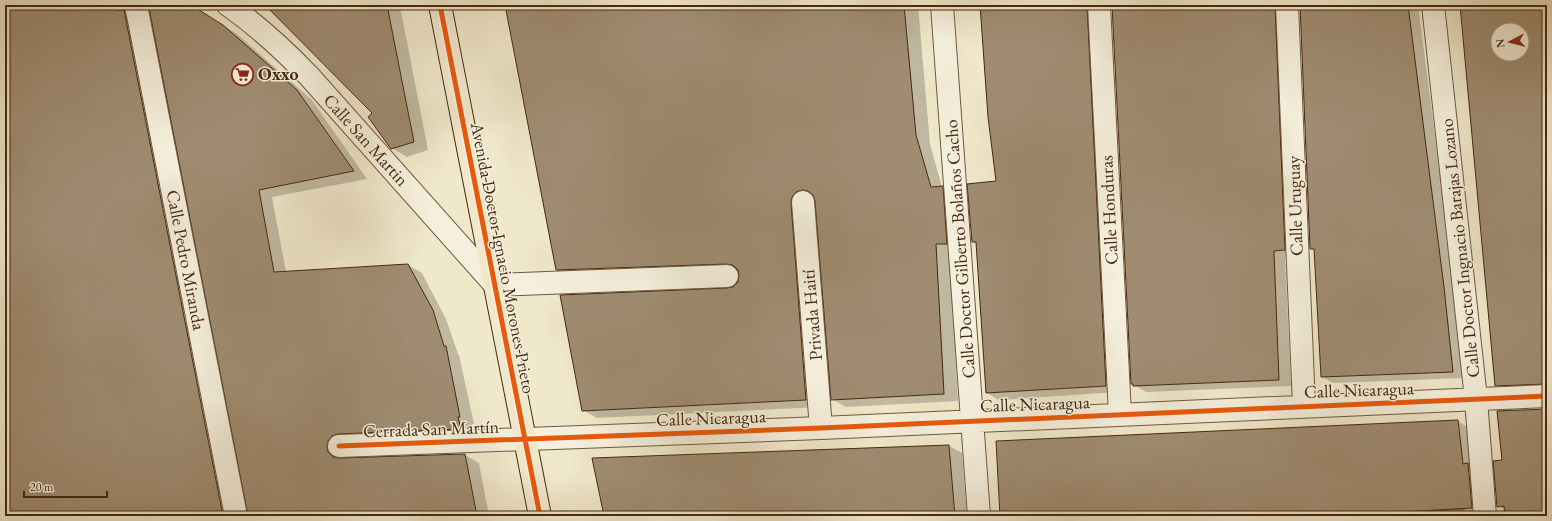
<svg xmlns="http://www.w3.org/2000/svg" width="1552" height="521" font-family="'EB Garamond',serif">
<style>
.cemetery{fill:url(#cemetery-stones);stroke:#8d785d}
.shadow{fill:#0003;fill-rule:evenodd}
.building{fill:#9f8c71;stroke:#47280f;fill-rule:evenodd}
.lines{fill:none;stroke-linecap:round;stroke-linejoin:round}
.minor-casing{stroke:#71583e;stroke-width:24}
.primary-casing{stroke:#47280f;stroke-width:24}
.minor{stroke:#f5f0dd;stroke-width:22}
.primary{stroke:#f0e8cb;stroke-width:22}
.cycleway-casing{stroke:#f5f0dd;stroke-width:8}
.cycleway{stroke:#e8590c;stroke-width:5}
.labels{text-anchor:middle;stroke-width:3;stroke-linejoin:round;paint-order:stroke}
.poi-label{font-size:18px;font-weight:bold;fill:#47280f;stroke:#f5f0dd;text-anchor:start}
.street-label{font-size:18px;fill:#47280f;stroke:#f5f0dd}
</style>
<defs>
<pattern id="cemetery-stones" width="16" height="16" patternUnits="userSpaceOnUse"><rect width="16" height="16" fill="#d3c7ab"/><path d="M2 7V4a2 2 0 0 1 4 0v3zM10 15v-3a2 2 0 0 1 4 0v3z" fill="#b6ab92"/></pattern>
</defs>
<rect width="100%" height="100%" fill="#f0e8cb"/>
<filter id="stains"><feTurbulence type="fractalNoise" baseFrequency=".005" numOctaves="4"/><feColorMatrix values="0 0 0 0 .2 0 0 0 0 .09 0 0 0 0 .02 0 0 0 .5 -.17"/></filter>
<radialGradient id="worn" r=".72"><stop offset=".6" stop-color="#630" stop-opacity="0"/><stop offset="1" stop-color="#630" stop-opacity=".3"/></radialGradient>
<path class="cemetery" d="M1464,509v7h-132z"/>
<path class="shadow" d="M5,5h122l108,511h-230z
M266,5l134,1 28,144 -21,7 -15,-9 -19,-35z
M506,5h412l12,139 12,43 14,8 -6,57 8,149 -112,6 -14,-8 -16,-198 -1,-3 -5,2 10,207 -223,11 -14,-8 145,-121 6,-1 5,-5v-12l-168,7 -14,-8z
M982,5h119l17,387 -119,8 -12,-7 -10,-149 -4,-2 25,-60z
M1113,5h175l8,251 -11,1 6,129 -145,6 -12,-7z
M1301,5h117l34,261 12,112 -131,5 -11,-6 -7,-126 -4,-3z
M1461,5h86v388l-34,2 -17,-10zM1498,30h24v24h-24z
M190,6l47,28 74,65 56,80 -95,18 14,75 122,-7 14,8 24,46 12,35 1,1 15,69h-2l2,12 -134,19 1,4 124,-4 14,8 10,53h-240z
M1547,409v107h-41l-1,-6 -7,-4 5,-45z
M1458,421l12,8 14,86 -22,1h-460z
M949,446l13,7 5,63h-362z"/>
<path class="building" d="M5,5h110l1,5h8l99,506h-218z
M191,5l32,20 74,65 57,81 -95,19 15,82 134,-8 25,46 11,36h2l14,71h-2l3,12 -123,5 -6,2 -4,5 -1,6 1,5 5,5 6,1 126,-4 12,62h-229l-99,-508z
M265,5h122l27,137 -23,7 -23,-32 4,-4z
M505,5h399l12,130 15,52 12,-1 4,58h-11l8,150 -113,6 -16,-199 -2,-6 -5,-4 -6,-1 -6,2 -4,5 -1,6 15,197 -224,11 -22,-116 167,-7 6,-1 5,-5 1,-7 -1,-5 -5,-5 -6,-1 -171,6z
M980,5h107l19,381 -120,7 -10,-151h-4l-5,-58 29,-3 -8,-64z
M1112,5h163l10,245 -11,1 5,129 -146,6v-2h-2z
M1300,5h108l36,282 9,85 -132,5 -7,-128h-4z
M1460,5h87v379l-52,2zM1498,30h24v24h-24z
M1547,409v107h-42l-1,-10 -7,1 -4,-46 9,-1 -5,-49z
M1458,420l5,44 5,-1 4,45 -140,8h-332l-4,-75z
M949,445l6,71h-351l-12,-58z"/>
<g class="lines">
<defs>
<path id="minor" d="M136,5l100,511
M228,5c30,21 56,45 81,71l186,209 232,-9
M942,5l37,511
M1099,5l21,409
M1287,5l17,401
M1433,5l43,394 9,117
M803,202l18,226
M339,446l482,-18 726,-32"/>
<path id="primary" d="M440,5l100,511"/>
</defs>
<use href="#minor" class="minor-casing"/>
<use href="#primary" class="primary-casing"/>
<use href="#minor" class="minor"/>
<use href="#primary" class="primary"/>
<defs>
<path id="cycleway" d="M440,5l100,511
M339,446l482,-18 726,-32"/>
</defs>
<use href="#cycleway" class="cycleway-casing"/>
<use href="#cycleway" class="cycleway"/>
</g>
<defs>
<symbol id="supermarket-ring" viewBox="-11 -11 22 22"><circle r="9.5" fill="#f5f0dd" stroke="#8f2418" stroke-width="1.5"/><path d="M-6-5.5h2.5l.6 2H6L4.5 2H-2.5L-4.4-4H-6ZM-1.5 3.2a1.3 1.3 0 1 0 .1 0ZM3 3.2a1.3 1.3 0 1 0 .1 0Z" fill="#8f2418"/></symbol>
</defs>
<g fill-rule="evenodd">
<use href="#supermarket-ring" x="230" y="62" width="25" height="25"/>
</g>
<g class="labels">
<g class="poi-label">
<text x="258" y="80">Oxxo</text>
</g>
<g class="street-label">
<text transform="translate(366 140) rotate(48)" y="6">Calle San Martin</text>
<text transform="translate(1295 206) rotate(-92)" y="6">Calle Uruguay</text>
<text transform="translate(1109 210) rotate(-93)" y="6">Calle Honduras</text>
<text transform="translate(1460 248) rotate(-96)" y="6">Calle Doctor Ingnacio Barajas Lozano</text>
<text transform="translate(960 249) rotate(-94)" y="6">Calle Doctor Gilberto Bolaños Cacho</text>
<text transform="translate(503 258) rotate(79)" y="6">Avenida Doctor Ignacio Morones Prieto</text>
<text transform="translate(186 260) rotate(79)" y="6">Calle Pedro Miranda</text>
<text transform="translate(812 315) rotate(-95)" y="6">Privada Haití</text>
<text transform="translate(1359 390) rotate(-2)" y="6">Calle Nicaragua</text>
<text transform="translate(1035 404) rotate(-2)" y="6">Calle Nicaragua</text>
<text transform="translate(711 418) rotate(-2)" y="6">Calle Nicaragua</text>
<text transform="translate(431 429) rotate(-2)" y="6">Cerrada San Martín</text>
</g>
</g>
<rect width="1552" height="521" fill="none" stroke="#f0e8cb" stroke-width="20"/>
<rect x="6" y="6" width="1540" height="509" fill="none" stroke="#47280f" stroke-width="2"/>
<rect x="10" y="10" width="1532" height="501" fill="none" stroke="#47280f"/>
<g transform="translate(1510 42) rotate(263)"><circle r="19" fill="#f5f0dd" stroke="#afa08b"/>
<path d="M0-3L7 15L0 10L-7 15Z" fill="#8f2418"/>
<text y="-6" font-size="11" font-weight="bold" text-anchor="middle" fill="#47280f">N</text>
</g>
<path d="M24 491v6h83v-6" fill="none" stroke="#47280f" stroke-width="2"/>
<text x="30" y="491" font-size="12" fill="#47280f" stroke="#f5f0dd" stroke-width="3" paint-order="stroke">20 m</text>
<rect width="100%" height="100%" filter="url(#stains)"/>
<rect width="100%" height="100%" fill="url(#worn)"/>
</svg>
